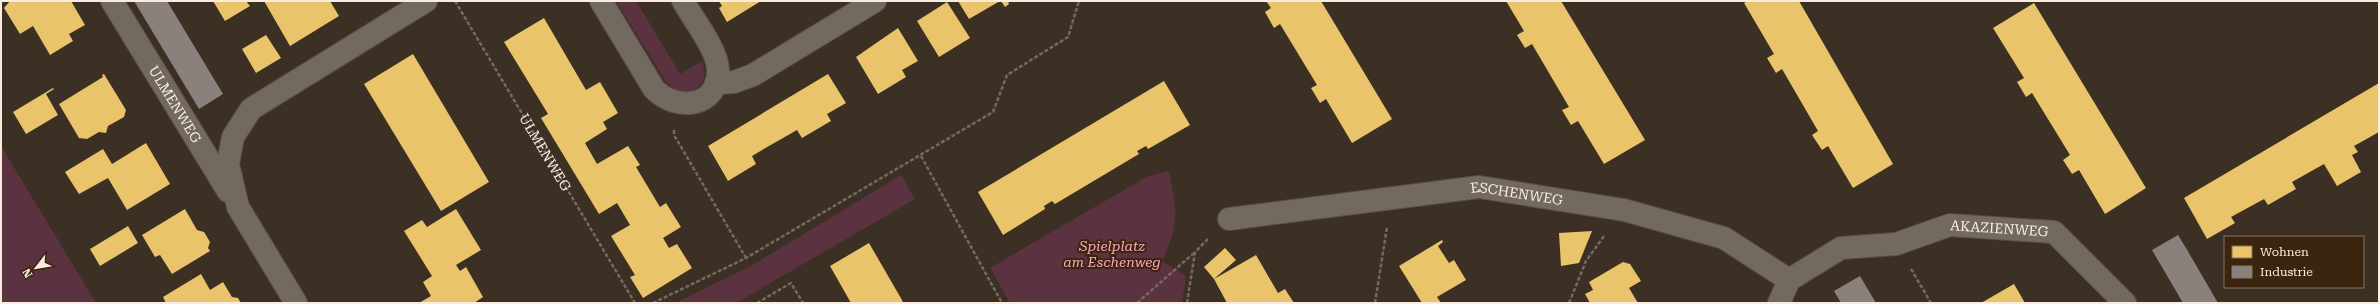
<svg xmlns="http://www.w3.org/2000/svg" width="2380" height="304" font-family="'Roboto Serif',serif">
<style>
.green{fill:#5b3340}
.homes{fill:#e9c46a}
.industry{fill:#8a817c}
.lines{fill:none;stroke-linecap:round;stroke-linejoin:round}
.street-casing{stroke:#5a4e44;stroke-width:24}
.path{stroke:#736a60;stroke-width:2.5;stroke-dasharray:4 2;stroke-linecap:butt}
.street{stroke:#726960;stroke-width:22}
.labels{text-anchor:middle;stroke-width:4;stroke-linejoin:round;paint-order:stroke}
.street-label{font-size:14px;fill:#fbecdf;stroke:#3b250e}
.park-label{font-size:14px;font-style:italic;fill:#fca5c3;stroke:#3b250e}
</style>
<rect width="100%" height="100%" fill="#3c2f24"/>
<path class="green" d="M616,1h20l44,73 22,-13c5,17 3,23 -13,32l-12,-2 -11,-9z
M1,146l95,157h-95z
M1169,171c8,39 11,53 -7,90l24,15 -4,27h-172l-20,-35 158,-92z
M901,175l14,24 -179,104h-61l76,-37z"/>
<path class="homes" d="M10,1h61l14,24 -16,9 4,7 -23,14 -17,-29 -13,8 -16,-26z
M213,1h33l4,5 -25,15z
M264,1h66l9,15 -49,30z
M719,1h42l-34,21 -8,-14 3,-2z
M958,1h42l-31,18z
M1001,1h7l1,3 -4,3z
M1266,1h55l71,118 -40,24 -26,-44 -6,4 -9,-15 6,-3 -37,-61 -6,4 -9,-16 6,-4z
M1506,1h55l84,139 -41,24 -26,-43 -7,4 -9,-15 7,-3 -37,-63 -7,4 -8,-13 7,-4z
M1748,1h51l94,163 -40,24 -25,-42 -6,4 -10,-15 6,-4 -36,-62 -6,4 -9,-15 7,-4 -30,-51z
M947,2l23,36 -31,19 -22,-36z
M2034,3l112,185 -41,26 -26,-44 -7,4 -9,-14 7,-5 -38,-62 -6,4 -9,-15 7,-4 -31,-50z
M544,18l42,72 14,-8 18,31 -15,9 4,7 -22,14 12,21 31,-18 12,19 -4,2 24,40 6,-4 15,24 -18,11 6,10 8,-4 15,24 -49,30 -13,-21 5,-2 -24,-39 19,-11 -13,-22 -18,11 -58,-96 7,-4 -44,-72z
M898,28l20,33 -16,9 4,7 -28,17 -22,-37z
M266,35l15,23 -25,15 -14,-24z
M413,54l76,128 -48,29 -77,-127z
M104,74l22,36 -2,7 -16,9 -2,7 -7,-1 -12,7 -8,-1 -20,-34 44,-27 -1,-2z
M828,74l18,29 -19,11 4,7 -29,17 -5,-8 -28,16 -17,10 4,8 -28,17 -20,-35z
M1164,81l26,44 -42,24 -2,-3 -9,5 2,3 -84,50 -3,-3 -8,5 1,3 -42,26 -25,-43z
M2379,83v49l-25,14 4,6 -6,3 9,17 -24,14 -13,-22 -32,18 4,7 -28,16 -4,-6 -33,18 4,6 -28,16 -23,-41z
M53,88l1,1 -8,5 12,21 -32,19 -13,-22z
M146,143l24,41 -43,26 -19,-32 -29,16 -14,-22 38,-23 9,15z
M185,209l12,21 7,2 6,10 -2,6 2,3 -38,23 -12,-19 -5,2 -13,-22z
M456,209l25,41 -25,15 4,6 6,-4 17,30 -9,6h-55l12,-7 -8,-14 9,-6 -28,-45 18,-11 5,7z
M128,226l10,17 -38,23 -10,-17z
M1592,231l-13,32 -18,3 -2,-33z
M1442,240l1,2 -5,4 11,17 5,-3 12,20 -29,17 4,6h-19l-23,-37z
M869,243l33,57 1,3h-52l-21,-37z
M1225,248l11,12 -22,19 -10,-12z
M1256,255l22,38 7,-4 9,14h-67l-13,-24z
M1623,262l7,2 11,17 -12,7 9,15h-48l-5,-9 8,-4 -4,-8z
M201,274l9,16 13,-8 9,15 6,1 3,5h-75l-3,-6z
M2014,284l11,19h-44z"/>
<path class="industry" d="M134,1h33l56,93 -24,15z
M2178,235l8,13 32,55h-35l-31,-53z
M1860,276l16,27h-35l-7,-12z"/>
<g class="lines">
<defs>
<g id="street">
<path id="s2" d="M112,1l116,190"/>
<path d="M601,1l53,88c22,23 65,19 64,-20 -1,-20 -25,-50 -35,-68"/>
<path d="M716,83l18,-1 19,-7 122,-74"/>
<path id="s3" d="M1229,219l250,-32 145,23 100,28 65,42"/>
<path d="M296,303l-58,-96 -10,-43 5,-27 18,-28 175,-108"/>
<path id="s4" d="M1779,303l10,-23 52,-32 55,-4 54,-19 104,7 71,71"/>
</g>
</defs>
<use href="#street" class="street-casing"/>
<g class="path">
<path id="s1" d="M455,1l180,302"/>
<path d="M674,130v5l72,123"/>
<path d="M921,156l81,147"/>
<path d="M1911,269l20,34"/>
<path d="M653,303l93,-45 247,-146 14,-37 61,-38 11,-36"/>
<path d="M757,303l34,-20 12,20"/>
<path d="M1137,303l57,-50"/>
<path d="M1187,303l8,-51 14,-14"/>
<path d="M1375,303l12,-76"/>
<path d="M1569,303l17,-42 18,-25"/>
</g>
<use href="#street" class="street"/>
</g>
<g class="labels">
<g class="street-label">
<text dy="5" stroke="none"><textPath href="#s2" startOffset="121">ULMENWEG</textPath></text>
<text dy="5" stroke="none"><textPath href="#s1" startOffset="176">ULMENWEG</textPath></text>
<text dy="5" stroke="none"><textPath href="#s3" startOffset="290">ESCHENWEG</textPath></text>
<text dy="5" stroke="none"><textPath href="#s4" startOffset="248">AKAZIENWEG</textPath></text>
</g>
<g class="park-label">
<text x="1112" y="251">Spielplatz<tspan x="1112" dy="16">am Eschenweg</tspan></text>
</g>
</g>
<rect width="2380" height="304" fill="none" stroke="#fbecdf" stroke-width="4"/>
<rect x="2224" y="236" width="140" height="52" fill="#3b250e" stroke="#887562"/>
<rect x="2232" y="246" width="20" height="12" fill="#e9c46a" stroke="#887562"/>
<text x="2260" y="256" font-size="12" fill="#fbecdf">Wohnen</text>
<rect x="2232" y="266" width="20" height="12" fill="#8a817c" stroke="#887562"/>
<text x="2260" y="276" font-size="12" fill="#fbecdf">Industrie</text>
<g transform="translate(36 268) rotate(239)" stroke="#3b250e" stroke-width="3" paint-order="stroke">
<path d="M0-3L7 15L0 10L-7 15Z" fill="#fbecdf"/>
<text y="-6" font-size="11" font-weight="bold" text-anchor="middle" fill="#fbecdf">N</text>
</g>
</svg>
